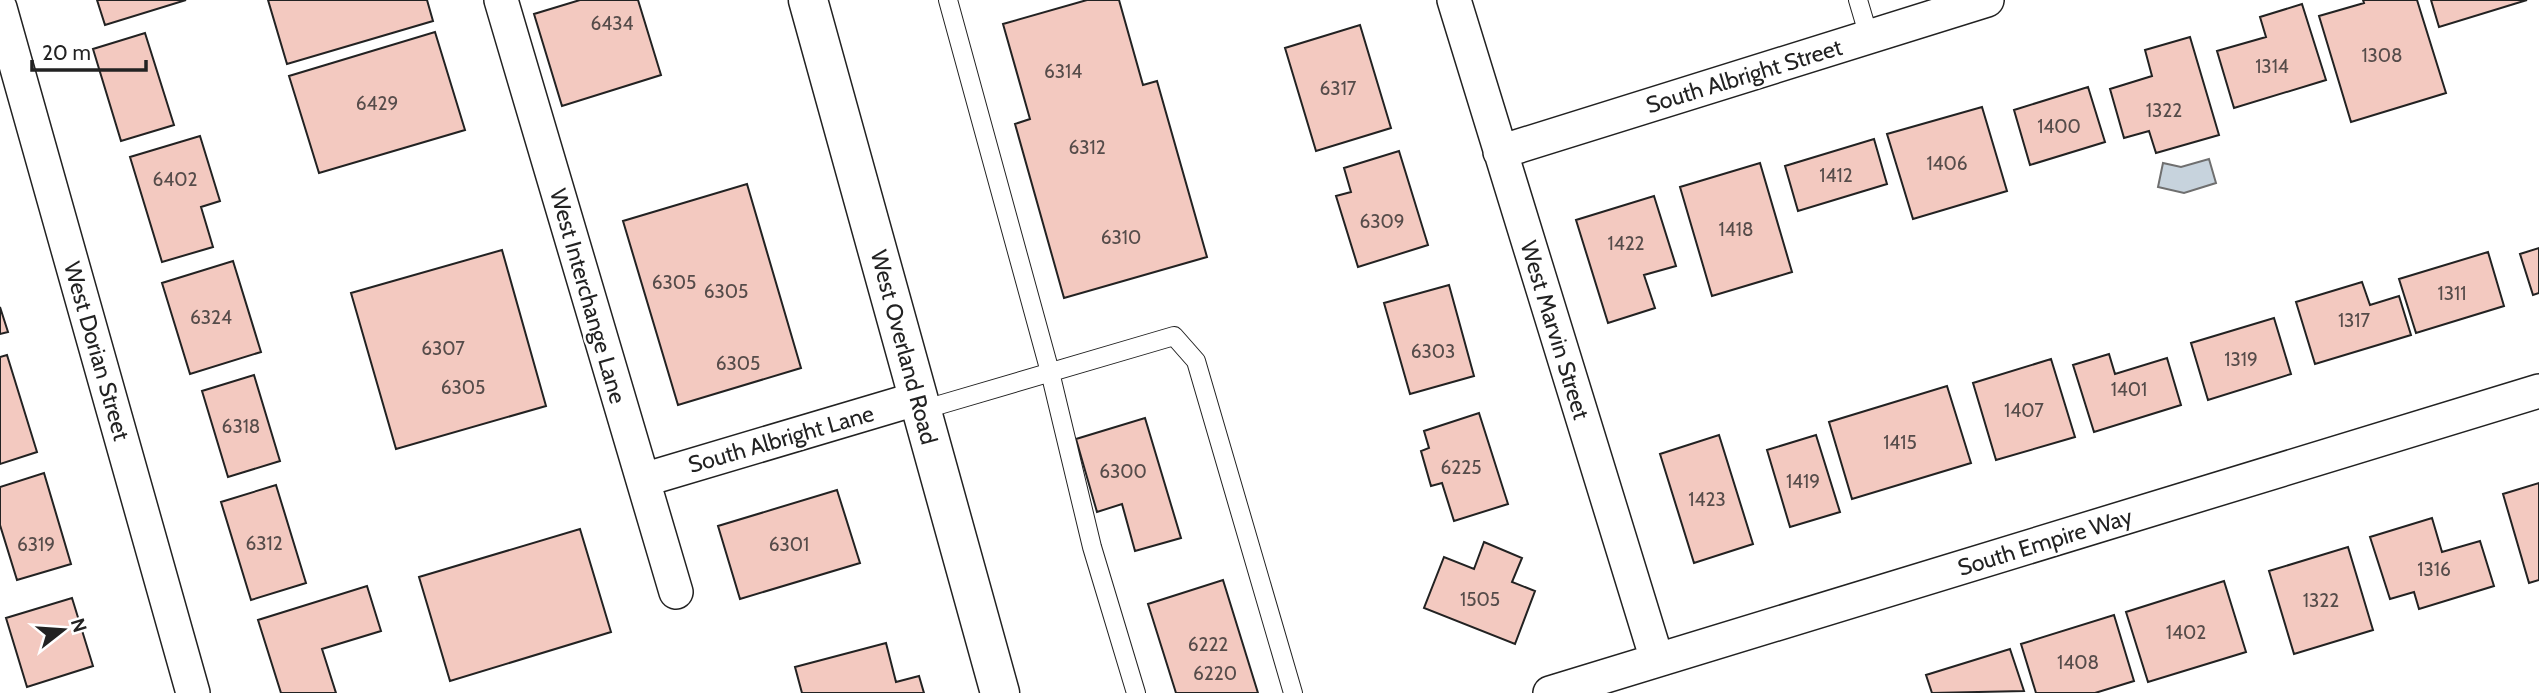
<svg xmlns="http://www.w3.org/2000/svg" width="2539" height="693" font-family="Cabin,sans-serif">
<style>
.water{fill:#c7d3dd;stroke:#6f6f6f;stroke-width:2}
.building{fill:#f3c9c0;stroke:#222;stroke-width:2}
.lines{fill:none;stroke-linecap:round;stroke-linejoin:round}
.lane-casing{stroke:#222;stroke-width:20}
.street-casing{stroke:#222;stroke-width:36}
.primary-casing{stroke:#222;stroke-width:41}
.lane{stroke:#fff;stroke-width:18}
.street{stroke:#fff;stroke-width:33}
.primary{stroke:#fff;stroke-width:38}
.labels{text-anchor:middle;stroke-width:5;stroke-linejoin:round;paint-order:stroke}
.number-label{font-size:19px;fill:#564c4a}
.street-label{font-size:23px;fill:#222;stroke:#fff}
</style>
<rect width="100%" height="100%" fill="#fff"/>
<path class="water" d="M2209,159l7,24 -32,10 -26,-6 5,-24 18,4z"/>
<path class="building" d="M97,0h89l-81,25z
M268,0h159l6,21 -146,43z
M580,0h58l23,75 -99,31 -28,-92z
M1087,0h32l24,85 14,-4 50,176 -143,41 -49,-174 15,-5 -27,-95z
M2363,0h54l29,93 -95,29 -32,-106 45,-13z
M2431,0h96l-88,27z
M2302,4l24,76 -92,28 -17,-57 49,-14 -6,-20z
M1360,25l31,103 -75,23 -31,-103z
M435,32l30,98 -146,43 -30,-97z
M145,33l29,92 -53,16 -28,-92z
M2190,37l29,98 -63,18 -7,-22 -25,7 -14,-49 42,-13 -7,-26z
M2088,87l17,55 -75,23 -16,-55z
M1982,107l25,84 -94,28 -26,-85z
M200,136l20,65 -19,6 12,40 -51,15 -32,-105z
M1874,139l13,45 -89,27 -13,-45z
M1399,151l29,94 -70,22 -22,-71 15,-4 -7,-24z
M1760,163l32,109 -80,24 -32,-109z
M747,184l54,184 -123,37 -55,-184z
M1654,196l22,70 -32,9 11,33 -47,15 -32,-103z
M2539,248v45l-6,2 -13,-41z
M502,250l44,156 -150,43 -45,-156z
M2488,252l16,54 -88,27 -17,-54z
M233,261l28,91 -71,22 -28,-91z
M2362,282l8,23 29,-9 12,39 -96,29 -19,-62z
M1449,285l25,91 -64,18 -26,-91z
M0,307l8,25 -8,2z
M2274,318l17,56 -83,26 -17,-57z
M2109,354l6,20 52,-16 14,47 -87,27 -21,-67z
M7,355l30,97 -37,12v-107z
M2051,359l24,78 -79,23 -23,-77z
M254,375l26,86 -52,16 -26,-86z
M1947,386l24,77 -119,36 -23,-77z
M1479,413l29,91 -54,17 -12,-38 -11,3 -10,-35 8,-3 -5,-17z
M1145,418l36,120 -46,13 -13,-47 -25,8 -21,-73z
M1719,435l34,109 -59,19 -34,-109z
M1816,435l24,77 -50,15 -23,-77z
M44,473l27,91 -54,16 -17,-55v-38z
M2539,483v97l-10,3 -26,-89z
M276,485l30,98 -55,17 -30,-98z
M837,490l23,73 -120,36 -22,-73z
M2432,518l10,34 38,-11 14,45 -75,23 -5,-17 -24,7 -20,-62z
M580,529l31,103 -161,49 -31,-104z
M1484,542l38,16 -10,24 23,9 -20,53 -91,-36 20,-51 30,12z
M2348,547l25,83 -79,24 -25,-83z
M1223,580l35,113h-82l-28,-89z
M2224,581l22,71 -98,30 -22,-70z
M367,586l14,45 -59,18 14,44h-55l-23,-73z
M72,598l21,68 -66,21 -21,-69z
M2114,615l20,66 -39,12h-59l-15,-49z
M886,643l10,39 23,-6 5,17h-122l-7,-26z
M2010,649l14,42 -92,2 -6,-18z"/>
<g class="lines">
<defs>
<path id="lane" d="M948,0l102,372 42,175 44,146
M1858,0l11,37
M922,410l252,-74 22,25 97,332"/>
<path id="street" d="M501,0l175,592
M1454,0l203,660
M0,8l193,685
M1500,152l487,-152
M643,480l276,-82
M1550,693l989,-302"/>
<path id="primary" d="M808,0l192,693"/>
</defs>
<use href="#lane" class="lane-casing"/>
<use href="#street" class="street-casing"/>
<use href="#primary" class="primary-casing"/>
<use href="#lane" class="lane"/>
<use href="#street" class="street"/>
<use href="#primary" class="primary"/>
</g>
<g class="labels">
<g class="number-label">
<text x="612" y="30">6434</text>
<text x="2382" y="62">1308</text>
<text x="2272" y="73">1314</text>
<text x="1063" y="78">6314</text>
<text x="1338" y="95">6317</text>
<text x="377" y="110">6429</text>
<text x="2164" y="117">1322</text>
<text x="2059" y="133">1400</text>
<text x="1087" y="154">6312</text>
<text x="1947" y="170">1406</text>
<text x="1836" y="182">1412</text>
<text x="175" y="186">6402</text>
<text x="1382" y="228">6309</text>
<text x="1736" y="236">1418</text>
<text x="1121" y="244">6310</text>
<text x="1626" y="250">1422</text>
<text x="674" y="289">6305</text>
<text x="726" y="298">6305</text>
<text x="2452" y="300">1311</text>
<text x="211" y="324">6324</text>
<text x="2354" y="327">1317</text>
<text x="443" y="355">6307</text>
<text x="1433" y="358">6303</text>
<text x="2241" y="366">1319</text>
<text x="738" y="370">6305</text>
<text x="463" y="394">6305</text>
<text x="2129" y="396">1401</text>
<text x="2024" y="417">1407</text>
<text x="241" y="433">6318</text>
<text x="1900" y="449">1415</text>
<text x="1461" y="474">6225</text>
<text x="1123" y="478">6300</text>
<text x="1803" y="488">1419</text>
<text x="1707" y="506">1423</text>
<text x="264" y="550">6312</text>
<text x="36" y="551">6319</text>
<text x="789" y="551">6301</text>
<text x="2434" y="576">1316</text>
<text x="1480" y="606">1505</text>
<text x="2321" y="607">1322</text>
<text x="2186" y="639">1402</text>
<text x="1208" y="651">6222</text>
<text x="2078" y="669">1408</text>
<text x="1215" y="680">6220</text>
</g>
<g class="street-label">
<text transform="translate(1744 76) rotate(-17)" y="8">South Albright Street</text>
<text transform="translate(588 296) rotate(74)" y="8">West Interchange Lane</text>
<text transform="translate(1555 330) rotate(73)" y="8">West Marvin Street</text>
<text transform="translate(904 347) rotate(75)" y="8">West Overland Road</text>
<text transform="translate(97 351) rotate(74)" y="8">West Dorian Street</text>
<text transform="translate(781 439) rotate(-16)" y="8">South Albright Lane</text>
<text transform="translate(2045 542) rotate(-17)" y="8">South Empire Way</text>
</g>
</g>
<g transform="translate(63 630) rotate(73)" stroke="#ffffff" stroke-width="5" paint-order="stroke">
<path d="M0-5L12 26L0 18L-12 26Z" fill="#222222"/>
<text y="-10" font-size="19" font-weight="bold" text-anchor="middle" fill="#222222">N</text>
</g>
<path d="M32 60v10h114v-10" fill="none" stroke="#222222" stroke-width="3.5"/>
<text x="42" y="60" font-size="21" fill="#222222" stroke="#ffffff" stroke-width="5" paint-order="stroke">20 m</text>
</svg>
